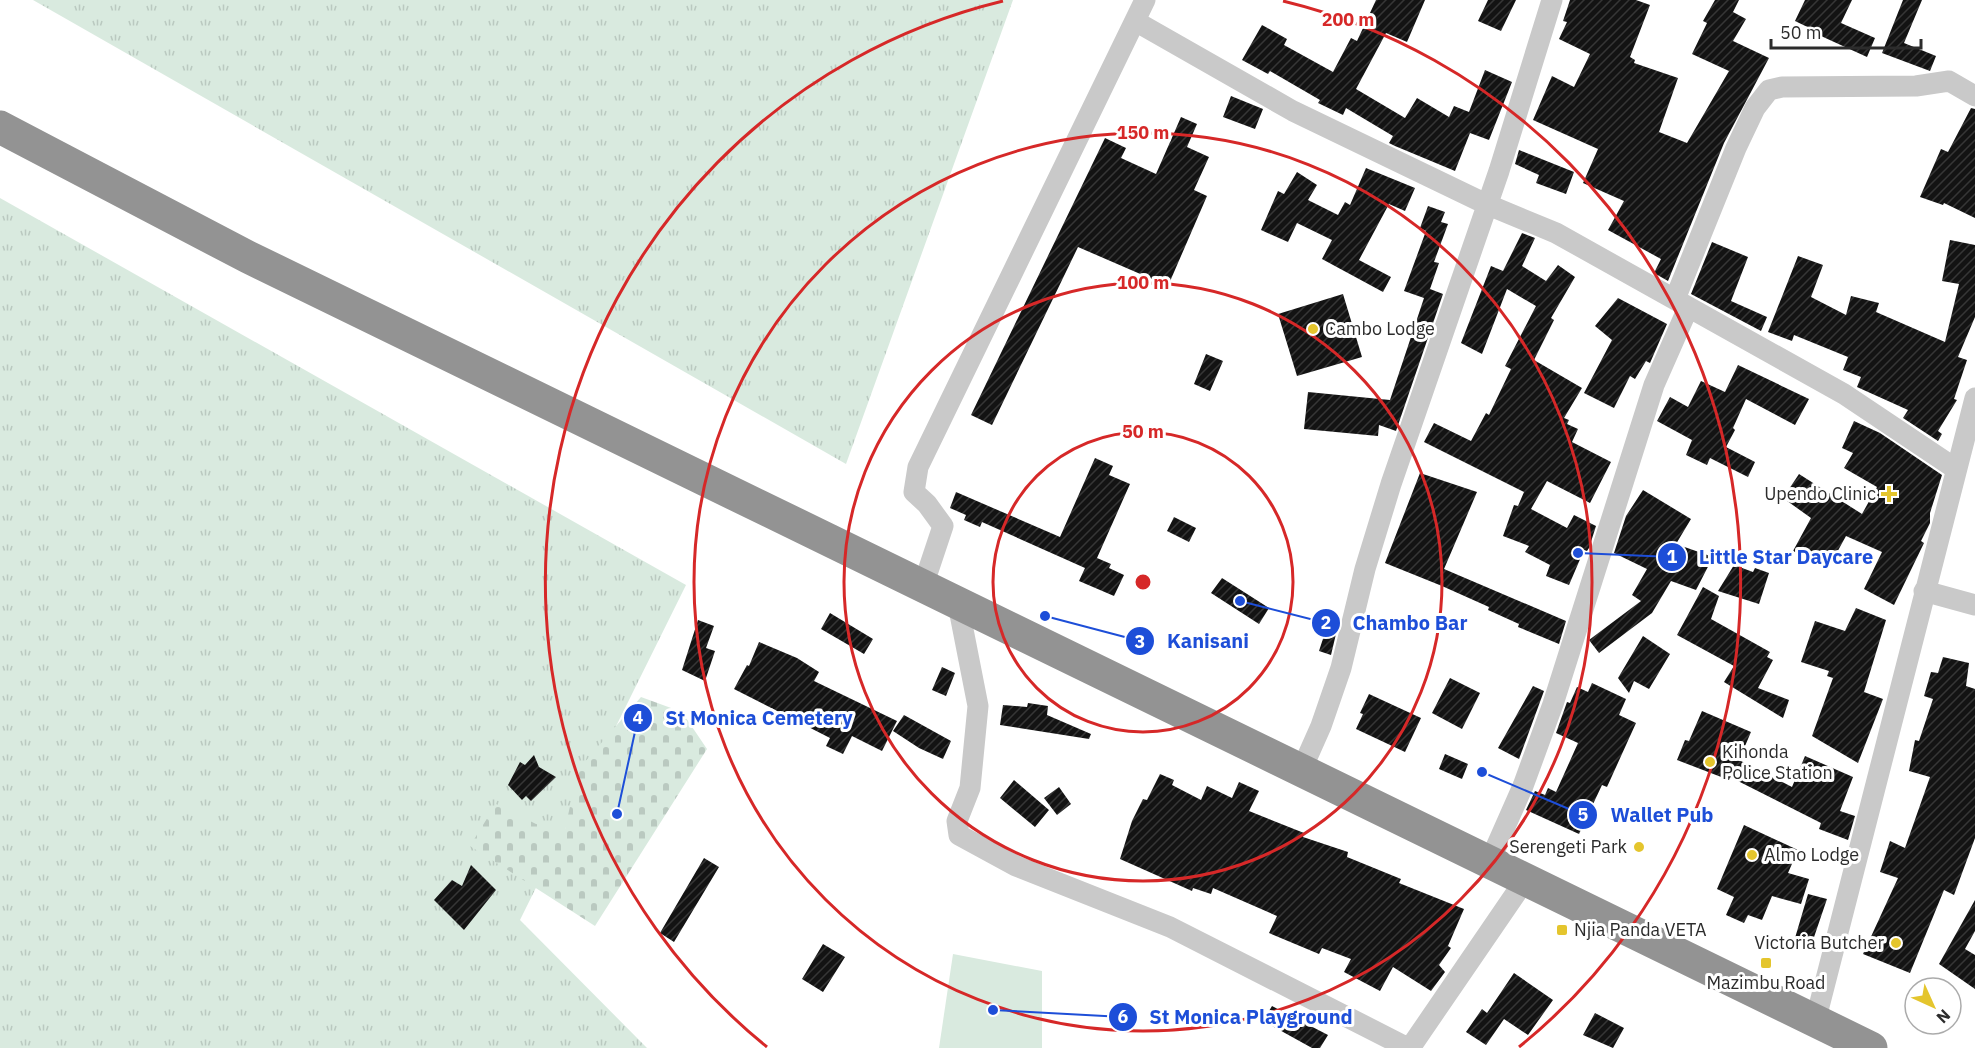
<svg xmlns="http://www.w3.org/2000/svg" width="1975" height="1048" font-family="'IBM Plex Sans',sans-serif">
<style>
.grass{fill:url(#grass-tufts)}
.cemetery{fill:url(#cemetery-stones)}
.green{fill:#d9eadf}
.building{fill:url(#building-hatch)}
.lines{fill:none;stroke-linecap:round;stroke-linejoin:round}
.street{stroke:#c9c9c9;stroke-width:21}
.highway{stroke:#939393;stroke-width:33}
.ring{fill:none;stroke:#d62828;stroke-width:3}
.poi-dot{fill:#e4c52d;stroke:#fff;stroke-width:2}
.labels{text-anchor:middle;stroke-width:6;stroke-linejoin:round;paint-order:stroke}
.poi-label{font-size:18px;fill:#2c2c2c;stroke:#fff;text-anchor:start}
.centre{fill:#d62828;stroke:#fff;stroke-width:3}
.ring-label{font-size:18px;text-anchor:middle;font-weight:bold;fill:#d62828;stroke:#fff;stroke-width:6;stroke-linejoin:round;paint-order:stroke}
.leader{fill:none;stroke:#1d4ed8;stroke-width:2}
.callout-dot{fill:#1d4ed8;stroke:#fff;stroke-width:2}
.mark-label{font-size:18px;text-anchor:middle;font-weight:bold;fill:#fff}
.callout-label{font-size:20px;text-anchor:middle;font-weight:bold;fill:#1d4ed8;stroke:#fff;stroke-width:6;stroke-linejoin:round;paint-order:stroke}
</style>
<defs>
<pattern id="grass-tufts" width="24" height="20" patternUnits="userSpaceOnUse" patternTransform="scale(1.5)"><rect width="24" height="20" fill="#d9eadf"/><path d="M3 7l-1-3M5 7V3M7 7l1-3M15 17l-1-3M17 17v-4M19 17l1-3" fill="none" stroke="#bac9c0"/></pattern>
<pattern id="cemetery-stones" width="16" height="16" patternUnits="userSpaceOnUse" patternTransform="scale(1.5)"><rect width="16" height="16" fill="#d9eadf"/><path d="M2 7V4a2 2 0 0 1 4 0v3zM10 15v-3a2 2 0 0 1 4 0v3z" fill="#bac9c0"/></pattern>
<pattern id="building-hatch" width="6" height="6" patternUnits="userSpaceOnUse" patternTransform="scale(1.5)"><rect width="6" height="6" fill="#131313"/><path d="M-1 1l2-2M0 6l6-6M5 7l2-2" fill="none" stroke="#363636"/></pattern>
</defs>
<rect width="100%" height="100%" fill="#fff"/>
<path class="grass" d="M33,0h980l-167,464z
M0,198l686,387 -166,335 127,128h-647z"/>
<path class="cemetery" d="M641,697l41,15 25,37 -112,177 -125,-80 26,-42 40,20 29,5 13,-59z"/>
<path class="green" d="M953,954l89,17v77h-103z"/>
<path class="building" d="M1376,0h49l-18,42 -21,-9 -30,56 49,29 12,-20 32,19 5,-11 15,6 16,-42 27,12 -23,58 -19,-7 -15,38 -60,-25 -6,-3 4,-7 -47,-28 -3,7 -25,-12 2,-3 -50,-29 -2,3 -26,-14 20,-35 25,14 -3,6 49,27 18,-34 6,3z
M1488,0h28l-15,31 -23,-10z
M1570,0h66l14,5 -20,52 5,3 -1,3 44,15 -19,54 28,11 42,-72 -37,-17 15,-31 -4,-2 12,-21h24l-6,12 13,7 -13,22 36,17 -45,85 -56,138 -14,-8 7,-14 -53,-29 16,-29 -41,-18 15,-34 -65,-29 19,-44 22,11 16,-33 -31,-15 8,-17 -4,-1z
M1805,0h47l-11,23 34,15 -8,19 -46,-21 1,-2 -27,-13z
M1903,0h19l-18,43 32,13 -6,15 -48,-18z
M1231,96l32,13 -8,20 -32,-12z
M1971,108l4,1v109l-31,-15 -1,2 -23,-8 21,-48 7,3z
M1181,117l16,7 -10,23 22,10 -15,33 13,6 -39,90 -90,-39 -86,178 -21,-10 134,-277 21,10 -5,10 35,16z
M1519,150l55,22 -8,22 -30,-11 3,-8 -24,-11z
M1366,168l49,20 -10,23 -16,-7 -30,56 32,17 -8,15 -61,-33 10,-19 -35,-17 -9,19 -27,-12 17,-39 6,3 13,-22 20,13 -9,15 30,15 7,-13 5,3z
M1428,206l17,6 -4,10 7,2 -14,38 5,1 -9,26 13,5 -47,137 -17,-6 -1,11 -74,-7 4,-37 82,8 34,-102 -20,-7 22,-60 -6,-3z
M1522,233l13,5 -13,28 24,15 12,-16 17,12 -24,41 3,2 -20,40 48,28 -18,30 5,2 -2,4 11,5 -6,13 39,20 -21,41 -43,-22 -16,28 36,19 7,-13 22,11 -7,22 -2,3 -3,-1 -15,35 -23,-9 4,-11 -25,-13 4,-6 -26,-10 11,-31 4,1 6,-14 -100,-50 10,-19 37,18 15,-28 3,2 22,-46 -6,-3 31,-60 -29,-17 -25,65 -21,-11 30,-77 12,5z
M1950,240l25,5v72l-17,40 9,3 -13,39 3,1 -19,31 4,3 -4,7 -35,-23 5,-8 -51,-23 4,-10 -18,-7 5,-13 -54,-22 -2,6 -24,-9 30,-76 25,9 -12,32 35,18 5,-19 28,7 -3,9 69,30 14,-58 -17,-3z
M1712,242l36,15 -17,44 36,16 -6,14 -70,-37z
M1343,294l19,63 -65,19 -19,-62z
M1618,298l49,26 -17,39 -4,-2 -11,18 -5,-3 -16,32 -30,-15 28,-53 -17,-14z
M1206,354l17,7 -13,30 -16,-7z
M1738,365l71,34 -14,26 -49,-26 -13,29 2,2 -9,17 29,15 -7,15 -38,-19 -3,7 -21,-10 6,-15 -35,-19 13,-24 18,10 13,-26 24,11z
M1854,421l26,12 62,42 -12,38v10l-9,18 3,2 -30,62 -30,-16 18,-37 -36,-16 -17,31h-6l-30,-16 18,-33 -28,-20 16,-24 63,40 15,-27 -33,-19 9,-15 -11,-5z
M1095,458l18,8 -4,9 21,9 -33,74 14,6 -2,4 15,7 -10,21 -35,-15 6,-13 -103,-46 -2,5 -16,-7 2,-5 -16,-7 6,-16 104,45z
M1420,473l57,19 -33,77 122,52 -7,23 -41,-17 1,-3 -31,-14 1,-3 -47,-21 -57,-23z
M1643,490l48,29 -15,25 37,13 -17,33 -25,-9 -19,32 -53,40 -10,-13 52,-39 -9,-6 15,-26 -33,-16 12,-37z
M1174,517l22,11 -7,14 -22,-11z
M1734,565l19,7 2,-4 14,5 -10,31 -41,-13z
M1222,578l47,30 -10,16 -48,-31z
M1703,587l16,9 -8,23 59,33 -3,5 6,3 -15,28 31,12 -6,18 -59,-36 10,-16 -57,-31z
M1856,608l30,12 -22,72 19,7 -25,64 -46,-27 21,-58 -6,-2 2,-5 -28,-9 14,-41 30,10z
M830,613l43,26 -9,15 -43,-25z
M1331,614l9,3 -9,38 -12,-4z
M698,620l16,6 -8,22 9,3 -10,30 -23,-11z
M1643,636l27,18 -21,35 -15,-8 -5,12 -11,-15z
M759,642l38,16 22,14 -5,9 83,40 -15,30 -30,-15 -9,18 -17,-8 4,-8 -96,-49 13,-24 2,1z
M1943,657l26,6 -3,23 9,3v149l-21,57 -10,-5 -34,83 -47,-19 35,-76 -18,-6 10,-31 15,7 25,-71 -21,-6 6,-31 4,1 14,-42 -9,-3 7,-24 7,1z
M942,667l13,6 -9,23 -14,-6z
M1450,678l30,15 -18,36 -30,-16z
M1592,683l34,16 -7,16 17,8 -29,64 -5,-2 -23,49 -53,-24 9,-19 10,4 3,-7 8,4 22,-49 -22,-10 11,-31 3,1 7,-16 11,5z
M1533,686l11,5 -25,68 -21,-11z
M1369,694l52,24 -16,34 -49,-23 7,-15 -3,-1z
M1028,703l20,3 -1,9 44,19 -2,5 -89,-14 3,-20 24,2z
M1702,711l49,21 -12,28 53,27 13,-31 48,21 -13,34 15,5 -7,24 -29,-11 2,-6 -91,-46 -1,3 -52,-20 8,-20 4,1z
M904,715l47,26 -8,18 -24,-11 -26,-17z
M1445,754l23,10 -6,15 -23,-10z
M534,755l5,12 17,10 -25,24 -5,-5 -4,4 -14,-15 12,-23 5,3z
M1160,774l14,6 -2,5 29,15 6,-14 25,12 7,-16 20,9 -10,20 55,22 -1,4 45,15 -1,5 54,22 -2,4 65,26 -16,37 3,2 -12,17 6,7 -14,19 -38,-24 -13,24 -36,-19 7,-13 -29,-11 -3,6 -50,-21 8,-17 -64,-28 -2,6 -18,-6 -1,3 -72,-32 12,-38 11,-22 4,1z
M1014,780l35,30 -14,17 -35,-29z
M1059,787l12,17 -14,11 -13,-17z
M1744,825l54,25 -10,23 21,6 -8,25 -29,-8 -10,24 -14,-5 -4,8 -18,-8 8,-18 -17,-8z
M704,858l15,9 -45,75 -14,-9z
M471,865l25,25 -32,40 -30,-30 18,-20 10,6z
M1808,894l19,5 -15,44 -17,-5z
M1975,900v31l-10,18 10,6v34l-36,-25z
M823,944l22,13 -22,35 -21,-13z
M1514,973l39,27 -25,35 -24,-16 -18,26 -20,-13 16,-23 5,4z
M1272,1006l56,29 -8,13h-8l-49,-27z
M1595,1013l29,15 -11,20 -30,-13z"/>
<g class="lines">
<path class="street" d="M1135,21l158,90 193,93 70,29 288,161 112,75
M1675,299l61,-151 19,-40 14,-18 13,-3 134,-1 33,-5 26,15
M923,586l20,-60 -16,-22 -13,-12 4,-25 227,-467
M1924,591l51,14
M958,604l20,102 -8,82 -13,33 2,14 57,31 154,61 238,121
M1301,771l20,-45 20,-58 24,-99 26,-85 108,-313 53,-171
M1489,863l34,-77 30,-82 101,-319 34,-77
M1815,1022l160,-624
M1410,1048l115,-168"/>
<path class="highway" d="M0,127l248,130 1623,791"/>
</g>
<g class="ring">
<circle cx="1143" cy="582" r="150"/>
<circle cx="1143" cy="582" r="299"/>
<circle cx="1143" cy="582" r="449"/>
<path d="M767 1047A598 598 0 0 1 1003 1M1283 1A598 598 0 0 1 1519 1047"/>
</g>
<g class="poi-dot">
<circle cx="1313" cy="329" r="6"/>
<path d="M1886 485h6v6h6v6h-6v6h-6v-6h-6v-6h6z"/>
<circle cx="1710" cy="762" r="6"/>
<circle cx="1639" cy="847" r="6"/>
<circle cx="1752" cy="855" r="6"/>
<rect x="1556" y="924" width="12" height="12" rx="3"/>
<circle cx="1896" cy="943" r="6"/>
<rect x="1760" y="957" width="12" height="12" rx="3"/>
</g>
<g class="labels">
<g class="poi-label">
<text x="1325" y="335">Cambo Lodge</text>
<text x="1876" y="500" text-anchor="end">Upendo Clinic</text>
<text x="1722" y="758">Kihonda<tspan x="1722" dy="21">Police Station</tspan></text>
<text x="1627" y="853" text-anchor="end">Serengeti Park</text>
<text x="1764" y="861">Almo Lodge</text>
<text x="1574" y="936">Njia Panda VETA</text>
<text x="1884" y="949" text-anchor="end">Victoria Butcher</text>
<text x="1766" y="989" text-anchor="middle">Mazimbu Road</text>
</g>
</g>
<circle cx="1143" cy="582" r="9" class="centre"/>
<g class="ring-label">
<text x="1348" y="26">200 m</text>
<text x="1143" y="139">150 m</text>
<text x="1143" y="289">100 m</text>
<text x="1143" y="438">50 m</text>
</g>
<path class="leader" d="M1578 553L1672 557M1240 601L1326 623M1045 616L1140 641M617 814L638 718M1482 772L1583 815M993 1010L1123 1017"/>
<g class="callout-dot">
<circle cx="1578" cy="553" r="6"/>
<circle cx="1240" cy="601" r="6"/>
<circle cx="1045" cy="616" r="6"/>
<circle cx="617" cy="814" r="6"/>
<circle cx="1482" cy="772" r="6"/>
<circle cx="993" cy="1010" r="6"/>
<circle cx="1672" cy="557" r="15"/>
<circle cx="1326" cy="623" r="15"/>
<circle cx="1140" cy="641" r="15"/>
<circle cx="638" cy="718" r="15"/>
<circle cx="1583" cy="815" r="15"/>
<circle cx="1123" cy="1017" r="15"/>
</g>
<g class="mark-label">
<text x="1672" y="563">1</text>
<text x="1326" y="629">2</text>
<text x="1140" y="648">3</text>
<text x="638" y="724">4</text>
<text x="1583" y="821">5</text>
<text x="1123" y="1023">6</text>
</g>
<g class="callout-label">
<text x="1786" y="564">Little Star Daycare</text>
<text x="1410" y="630">Chambo Bar</text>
<text x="1208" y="648">Kanisani</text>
<text x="759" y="725">St Monica Cemetery</text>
<text x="1662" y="822">Wallet Pub</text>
<text x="1251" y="1024">St Monica Playground</text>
</g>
<g transform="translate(1933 1006) rotate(135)"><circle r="28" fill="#ffffff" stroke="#ababab" stroke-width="1.5"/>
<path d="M0-4.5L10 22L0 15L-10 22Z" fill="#e4c52d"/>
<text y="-9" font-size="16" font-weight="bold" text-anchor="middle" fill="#2c2c2c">N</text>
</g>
<path d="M1771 39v9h150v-9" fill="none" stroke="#2c2c2c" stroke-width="3"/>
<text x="1780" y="39" font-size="18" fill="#2c2c2c" stroke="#ffffff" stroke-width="4.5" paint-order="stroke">50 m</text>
</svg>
